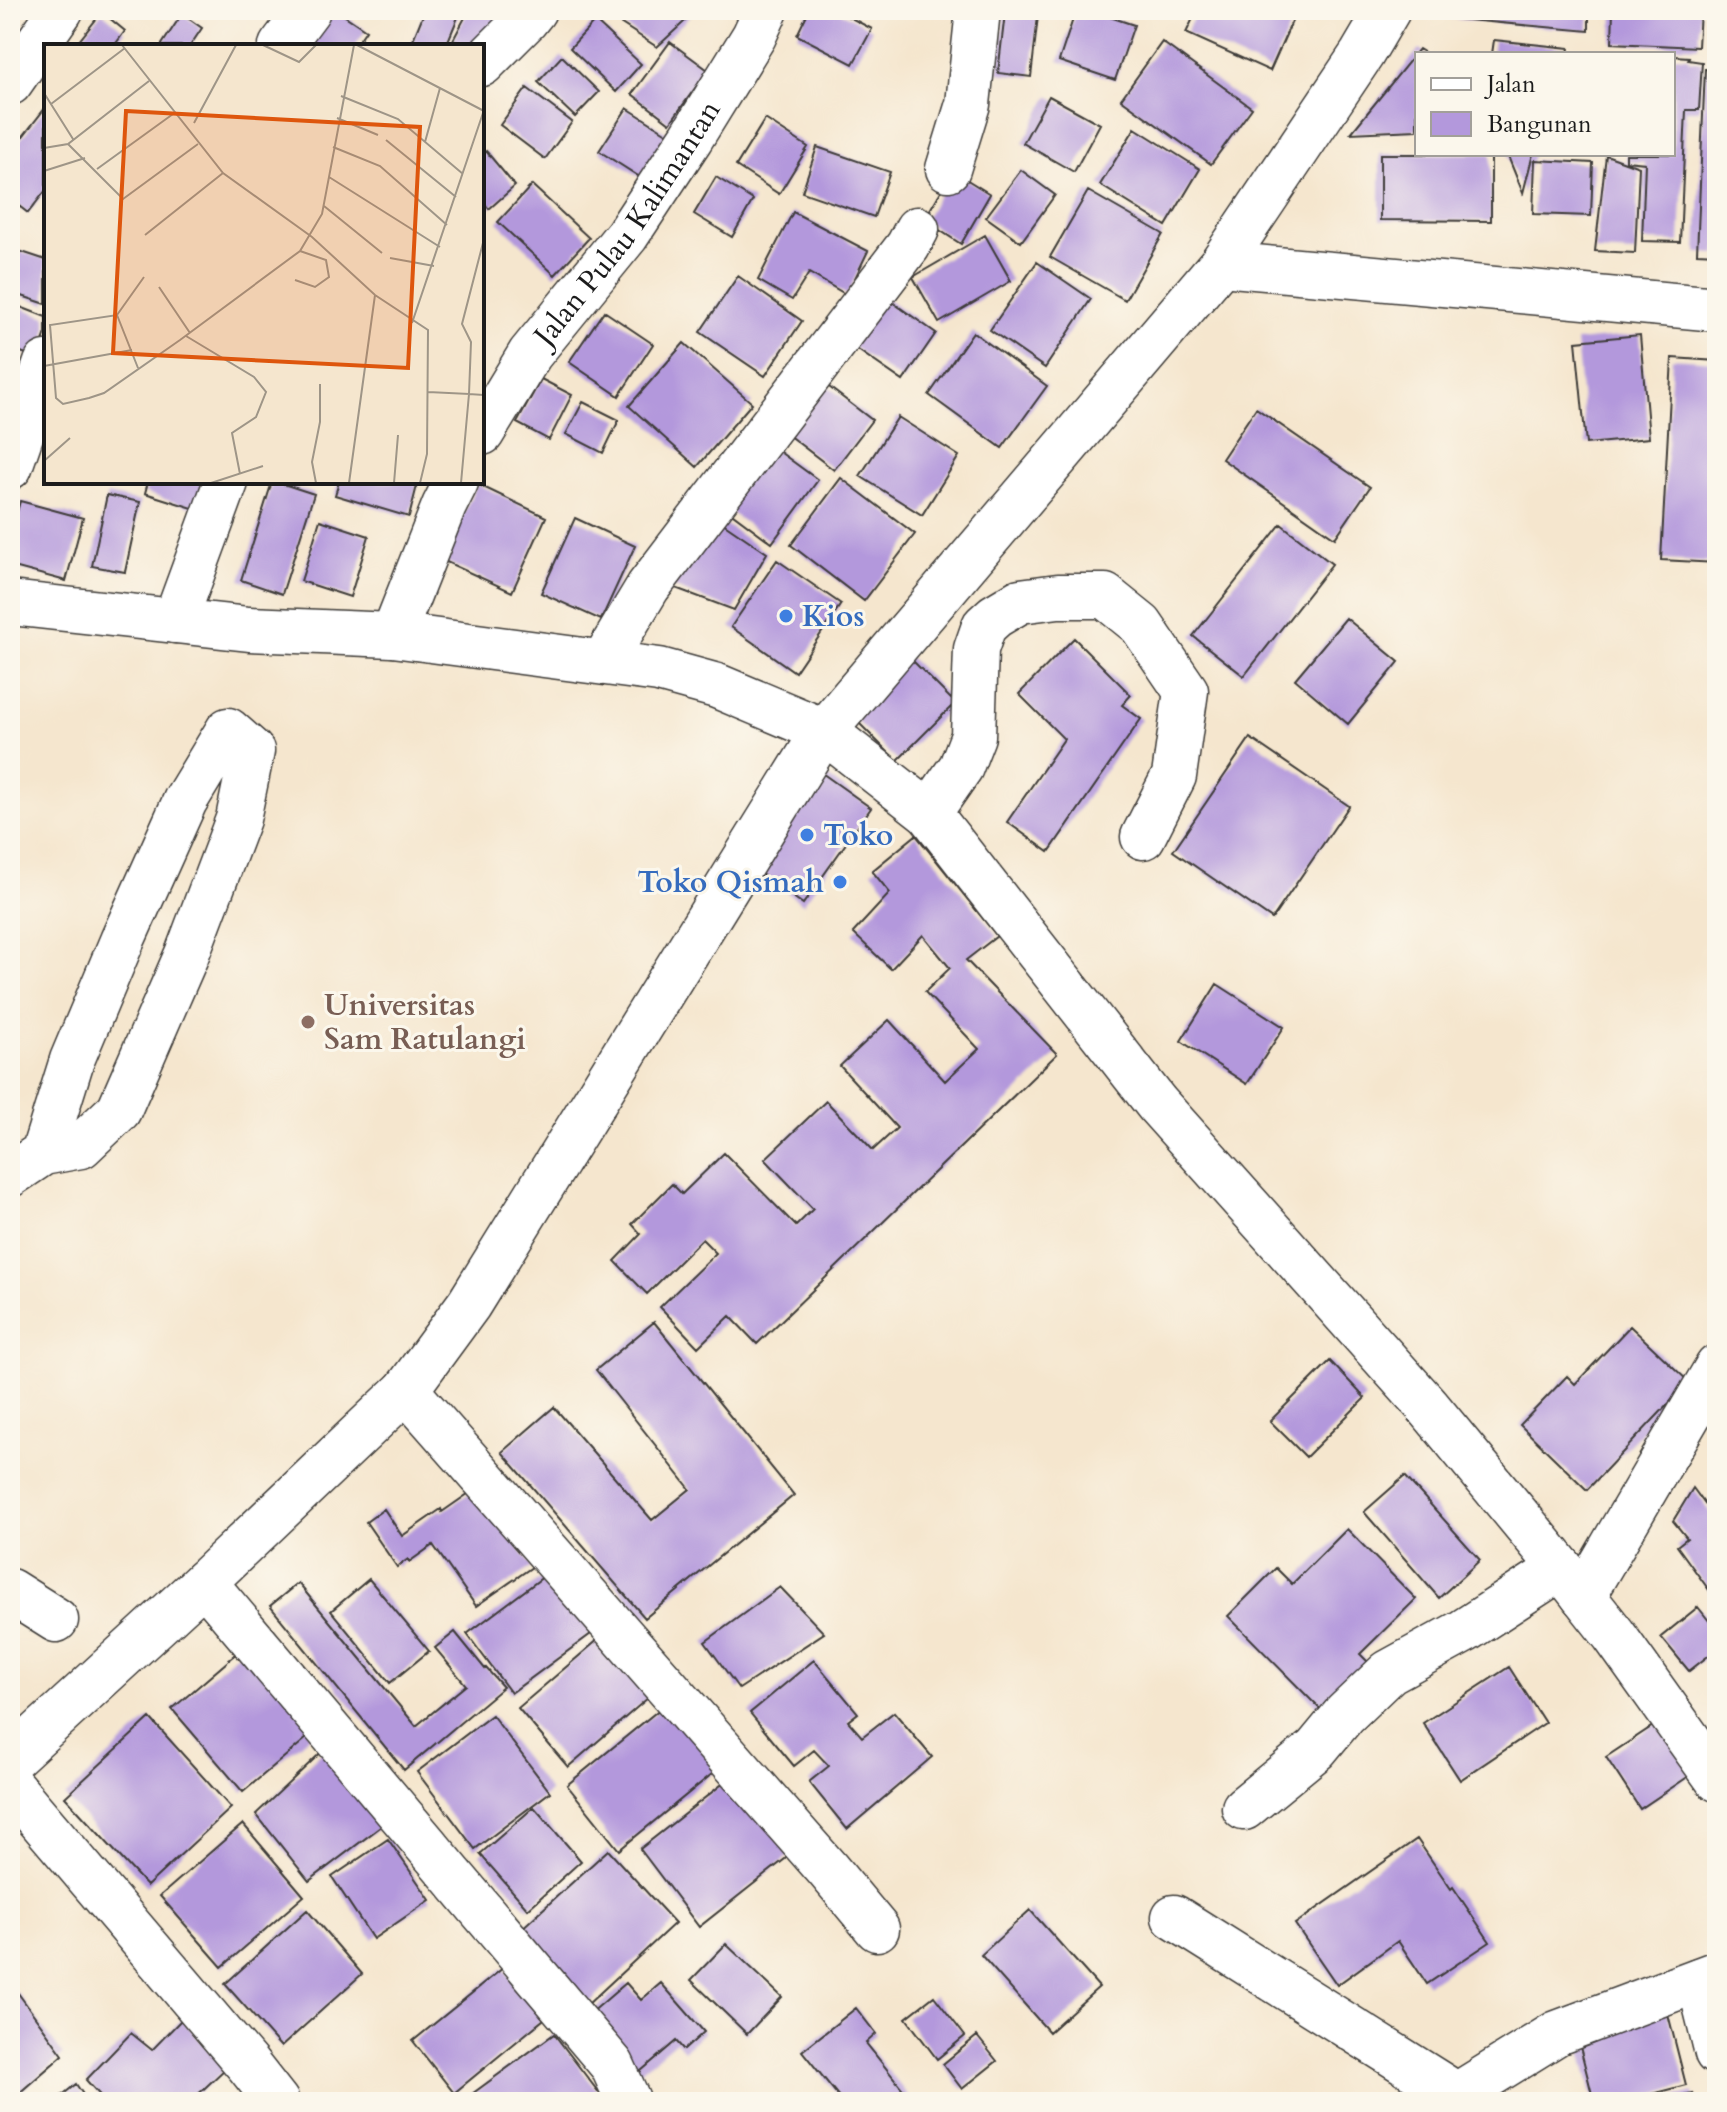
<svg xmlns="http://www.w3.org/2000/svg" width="1727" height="2112" font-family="Cardo,serif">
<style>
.building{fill:#b398dc}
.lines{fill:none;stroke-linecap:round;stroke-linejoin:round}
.minor-casing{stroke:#3d3a37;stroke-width:47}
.minor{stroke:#fff;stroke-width:44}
.shop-dot{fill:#3f7fe0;stroke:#fbf7ec;stroke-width:3}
.education-dot{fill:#8d6e63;stroke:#fbf7ec;stroke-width:3}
.labels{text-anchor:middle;stroke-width:6;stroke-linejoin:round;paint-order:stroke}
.street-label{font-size:30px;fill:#1c1c1c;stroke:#fbf7ec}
.shop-label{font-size:30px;font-weight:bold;fill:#366cbe;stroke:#fbf7ec;text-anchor:start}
.education-label{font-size:30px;font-weight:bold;fill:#785e54;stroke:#fbf7ec;text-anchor:start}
.inset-road{fill:none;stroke:#9e9587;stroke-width:2}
.view{fill:#de560d;fill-opacity:0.15;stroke:#de560d;stroke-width:4}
.inset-edge{fill:none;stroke:#1c1c1c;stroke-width:4}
</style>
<rect width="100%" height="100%" fill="#fbf7ec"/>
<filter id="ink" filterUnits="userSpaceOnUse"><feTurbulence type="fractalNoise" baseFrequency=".0125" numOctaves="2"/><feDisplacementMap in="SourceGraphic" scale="16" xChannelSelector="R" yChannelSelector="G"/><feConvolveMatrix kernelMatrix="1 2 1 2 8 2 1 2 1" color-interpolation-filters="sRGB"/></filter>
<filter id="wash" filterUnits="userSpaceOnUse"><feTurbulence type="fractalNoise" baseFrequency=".006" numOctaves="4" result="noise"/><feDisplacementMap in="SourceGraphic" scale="32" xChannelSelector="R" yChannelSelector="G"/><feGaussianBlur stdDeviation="1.8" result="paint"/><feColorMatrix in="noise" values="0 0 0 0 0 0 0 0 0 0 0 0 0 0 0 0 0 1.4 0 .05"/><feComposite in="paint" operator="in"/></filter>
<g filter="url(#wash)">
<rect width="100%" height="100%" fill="#f5e6ce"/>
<g id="blocks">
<path class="building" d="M315,10h21l30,20 -11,16h-64z
M425,10h36l-15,36h-26l-8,-4z
M469,10h33l-19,36h-18l-12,-6z
M600,10h97l-40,37z
M809,10h27l36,19 -19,35 -56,-29z
M1076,10h13l45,15 -19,55 -56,-19z
M1197,10h100l-27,61 -84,-38z
M1449,10h140v21l-144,-13z
M1613,10h87l-2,37 -86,-4z
M1710,10h7v27h-7z
M102,12l23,19 -11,15h-39z
M1005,13l33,3 -7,61 -33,-4z
M182,14l20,14 -12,18h-29z
M595,21l46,43 -25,28 -46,-44z
M1494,40l75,8 -1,6h-76z
M670,42l38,28 -38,53 -38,-29z
M1162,42l90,66 -41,56 -90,-65z
M1419,49l8,5h-10v76l-66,3z
M562,56l37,36 -24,25 -37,-35z
M1673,56l16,1 -1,3 14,2 -3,48h-13l-6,132 -38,-1 3,-78 -19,-2v-7h47z
M1705,69l12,1v184l-20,-1z
M527,88l45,34 -27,37 -45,-34z
M1049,96l51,28 -26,48 -51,-29z
M46,107v83l-18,23 -18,-14v-46z
M627,108l43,27 -27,44 -44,-28z
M765,119l43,28 -29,47 -43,-28z
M1135,128l65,41 -34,57 -66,-41z
M817,147l73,25 -16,45 -72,-25z
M486,151l29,35 -26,23 -7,-9v-45z
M1380,154h111v67l-111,-1z
M1507,154h26l-10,39z
M1606,155l33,12 -4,86 -40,-2z
M1535,160l58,3 -2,53 -58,-2z
M1021,170l34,25 -34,47 -35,-25z
M953,171l37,23 -29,50 -37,-24z
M716,177l37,23 -21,37 -38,-23z
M532,185l57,53 -34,37 -57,-53z
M1088,191l75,43 -38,66 -75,-43z
M793,212l75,39 -21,44 -38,-22 -17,27 -34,-20z
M985,235l26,46 -72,42 -26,-46z
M10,248l36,12v44l-36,-12z
M1037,262l54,37 -46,69 -55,-38z
M738,276l64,45 -37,55 -65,-44z
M875,290l61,43 -33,48 -61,-42z
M10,303l36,14v16l-9,25 -27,-10z
M604,311l49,33 -34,52 -50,-34z
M973,332l74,54 -45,62 -73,-53z
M1640,335l9,103 -63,6 -10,-103z
M684,343l68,60 -55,64 -68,-61z
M1672,358l45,3v202l-56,-3z
M812,374l60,46 -38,50 -59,-45z
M541,379l31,16 -23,45 -32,-17z
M583,402l36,18 -16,33 -37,-19z
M1256,408l114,79 -35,51 -113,-79z
M898,417l61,39 -37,59 -62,-39z
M762,439l56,41 -46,63 -55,-41z
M841,478l74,56 -51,67 -73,-56z
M148,482h59l-8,28 -54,-17z
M272,482h5l37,12 -32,100 -41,-14z
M339,482h79l-9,35 -74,-22z
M477,484l69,33 -34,75 -70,-32z
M107,495l33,7 -15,70 -33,-6z
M20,501l63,17 -17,63 -56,-15v-29z
M707,512l60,41 -33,57 -72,-27z
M575,518l60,28 -34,74 -60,-27z
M320,520l49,16 -19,61 -49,-16z
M1281,524l51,40 -88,112 -51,-40z
M777,560l64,44 -46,68 -64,-45z
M1346,618l53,44 -51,62 -53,-45z
M1074,638l57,57 -9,10 19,14 -92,133 -42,-30 57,-83 -45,-45z
M902,650l53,53 -58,58 -52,-52z
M1250,738l99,68 -77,113 -99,-68z
M812,766l59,42 -68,96 -60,-43z
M916,835l81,101 -31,24 91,94 -300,290 -27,-28 -32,31 -38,-40 56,-54 -14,-14 -55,55 -32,-33 26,-27 -9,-10 40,-40 10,10 42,-41 72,73 17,-17 -48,-50 61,-58 47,49 24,-22 -57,-62 49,-46 56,61 34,-32 -54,-57 25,-24 -27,-33 -32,34 -38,-36 37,-40 -18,-22z
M1217,984l67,43 -37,57 -66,-43z
M654,1322l140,173 -149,123 -143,-166 52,-45 98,113 38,-31 -94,-119z
M1630,1326l59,56 -102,108 -67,-65 47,-49 8,8z
M1330,1361l35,37 -59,59 -36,-36z
M1405,1476l75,84 -41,38 -75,-86z
M478,1487l54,80 -56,39 -43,-61 -24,17 -1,-3 -11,8 -31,-45 18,-13 18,27 39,-27 1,3z
M1693,1488l22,30 2,-2v85l-40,-55 10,-8 -14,-17z
M1347,1529l69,70 -56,55 11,11 -48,47 -95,-96 48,-48 16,16z
M555,1568l44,60 -88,65 -44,-59z
M369,1579l60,72 -39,32 -59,-72z
M298,1583l118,143 50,-41 -31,-37 20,-16 30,37 1,-1 17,19 -99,83 -134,-164z
M780,1587l44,46 -85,56 -34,-47z
M1698,1607l19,24v18l-28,22 -28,-34z
M606,1633l50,58 -88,76 -50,-59z
M248,1644l72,83 -77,65 -71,-83z
M814,1660l44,53 -10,8 14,16 32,-25 38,45 -85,72 -38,-47 20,-16 -15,-16 -20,16 -44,-53z
M1509,1667l36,56 -85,57 -37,-57z
M666,1704l52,65 -99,81 -52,-65z
M492,1715l58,77 -75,57 -58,-77z
M150,1718l81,90 -84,78 -82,-89z
M1665,1718l33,52 -58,39 -34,-52z
M330,1744l62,74 -83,63 -53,-67z
M730,1778l60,77 -91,72 -59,-78z
M534,1807l47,54 -53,48 -48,-55z
M243,1824l61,72 -82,71 -62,-71z
M388,1839l42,61 -57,39 -41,-62z
M1417,1839l34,50 2,-2 37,55 -63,42 -29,-43 -61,44 -42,-61z
M608,1850l67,73 -88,82 -68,-74z
M307,1910l55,64 -81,73 -56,-63z
M1030,1910l69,77 -50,45 -68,-77z
M726,1944l56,53 -35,37 -56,-54z
M503,1968l41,51 -90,74 -41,-52z
M626,1983l15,17 20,-17 43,49 -20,18 -8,-9 -42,36 -50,-58z
M18,1993l45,62 -53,46v-100z
M934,1996l31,40 -28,23 -31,-41z
M1666,2006l20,79 -65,17 -2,-6 -25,6 -17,-67z
M856,2008l20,26 -10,9 47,59h-70l-41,-51z
M182,2019l43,50 -35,33h-84l-20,-22 45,-47 21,17z
M554,2034l52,68h-145z
M977,2036l20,25 -35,28 -19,-25z
M76,2084l12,18h-34z
M1693,2093l2,9h-41l-1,-1z"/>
</g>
</g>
<g filter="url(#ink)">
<use href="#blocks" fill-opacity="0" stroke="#3d3a37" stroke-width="2"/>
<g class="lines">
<defs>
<g id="minor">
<path d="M281,46l27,-36"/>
<path d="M482,64l44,-44 8,-10"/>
<path d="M10,83l51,-73"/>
<path d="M948,169l20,-65 10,-94"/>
<path d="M1221,264l496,45"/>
<path id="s1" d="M482,433l48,-79 97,-119 64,-97 63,-102 12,-26"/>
<path d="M10,467l36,-104"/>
<path d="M10,603l239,26 144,6 266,35 58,16 107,45 105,82 228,291 272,304 132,160 53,67 103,144"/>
<path d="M175,621l51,-139"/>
<path d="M393,635l51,-129 12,-24"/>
<path d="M603,662l45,-75 260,-341 9,-17"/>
<path d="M929,813l32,-46 12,-31 3,-87 8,-23 11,-10 25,-15 38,-5h47l36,29 45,66 -12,85 -31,61"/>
<path d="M10,1175l33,-22 38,-7 38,-36 68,-156 51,-135 14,-68 -24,-21 -43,71 -63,140 -50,119 -29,93"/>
<path d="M406,1390l422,480 49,59"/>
<path d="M204,1582l408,483 16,35 -1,2"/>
<path d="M10,1591l46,29"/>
<path d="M1583,1596l134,-229"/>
<path d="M10,1760l194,-178 202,-192 63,-86 355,-573 397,-467 141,-210 26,-44"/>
<path d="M10,1785l238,280 29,37"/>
<path d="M1244,1808l72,-59 29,-35 44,-42 75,-41 97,-63"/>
<path d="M1174,1917l283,178"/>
<path d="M1699,1980l18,73"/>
<path d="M1458,2102l-1,-7 100,-62 160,-60"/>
</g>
</defs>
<use href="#minor" class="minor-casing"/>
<use href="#minor" class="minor"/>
</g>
</g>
<g class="shop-dot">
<circle cx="786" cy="616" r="8"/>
<circle cx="807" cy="835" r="8"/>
<circle cx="840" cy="882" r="8"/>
</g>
<circle class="education-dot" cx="308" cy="1022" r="8"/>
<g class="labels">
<g class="street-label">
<text dy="10" stroke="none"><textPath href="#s1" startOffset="256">Jalan Pulau Kalimantan</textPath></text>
</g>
<g class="shop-label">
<text x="802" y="626">Kios</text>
<text x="823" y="845">Toko</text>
<text x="824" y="892" text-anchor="end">Toko Qismah</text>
</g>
<g class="education-label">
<text x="324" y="1015">Universitas<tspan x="324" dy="34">Sam Ratulangi</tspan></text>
</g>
</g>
<g transform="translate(44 44)">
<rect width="440" height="440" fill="#f5e6ce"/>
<path class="inset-road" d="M78,1l101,128 89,64 63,58 53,35 -1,124 -7,29M219,1l36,17 17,-17M313,1l127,66M0,49l29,46M297,52l57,23 65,55M7,60l74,-56M293,74l41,17M150,79l42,-78M342,96l70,57M381,98l15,-54M24,100l55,55 75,-55M289,103l47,19 67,59M0,104l24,-4 81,-63M53,125l76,-55M0,127l41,-13M285,133l111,70M280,162l58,47M101,191l78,-62M346,214l44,8M251,236l20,7 14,-10 -3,-17 -26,-9M115,243l31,46M73,271l27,-38M368,279l72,-213M142,292l68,41 12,15 -10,25 -24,16 8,41M0,322l88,-16M94,324l-21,-53 -67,10 6,73 7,6 26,-6 15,-5 76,-53 120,-89 22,-37 32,-169M384,348l41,2 2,-52 -9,-18 22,-85M0,417l26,-23M167,439l52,-17M272,439l-4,-21 8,-40v-38M305,439l26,-188M350,439l4,-48M417,439l8,-89 15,1"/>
<path class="view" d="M82,67l294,16 -12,241 -295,-15z"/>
<rect width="440" height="440" class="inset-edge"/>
</g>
<rect width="1727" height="2112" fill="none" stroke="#fbf7ec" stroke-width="40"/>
<rect x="1415" y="52" width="260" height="104" fill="#fbf7ec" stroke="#a29f99" stroke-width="2"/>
<rect x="1431" y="78" width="40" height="12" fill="#ffffff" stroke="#a29f99" stroke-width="2"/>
<text x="1487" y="92" font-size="24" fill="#1c1c1c">Jalan</text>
<rect x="1431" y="112" width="40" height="24" fill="#b398dc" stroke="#a29f99" stroke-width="2"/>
<text x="1487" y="132" font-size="24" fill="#1c1c1c">Bangunan</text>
</svg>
